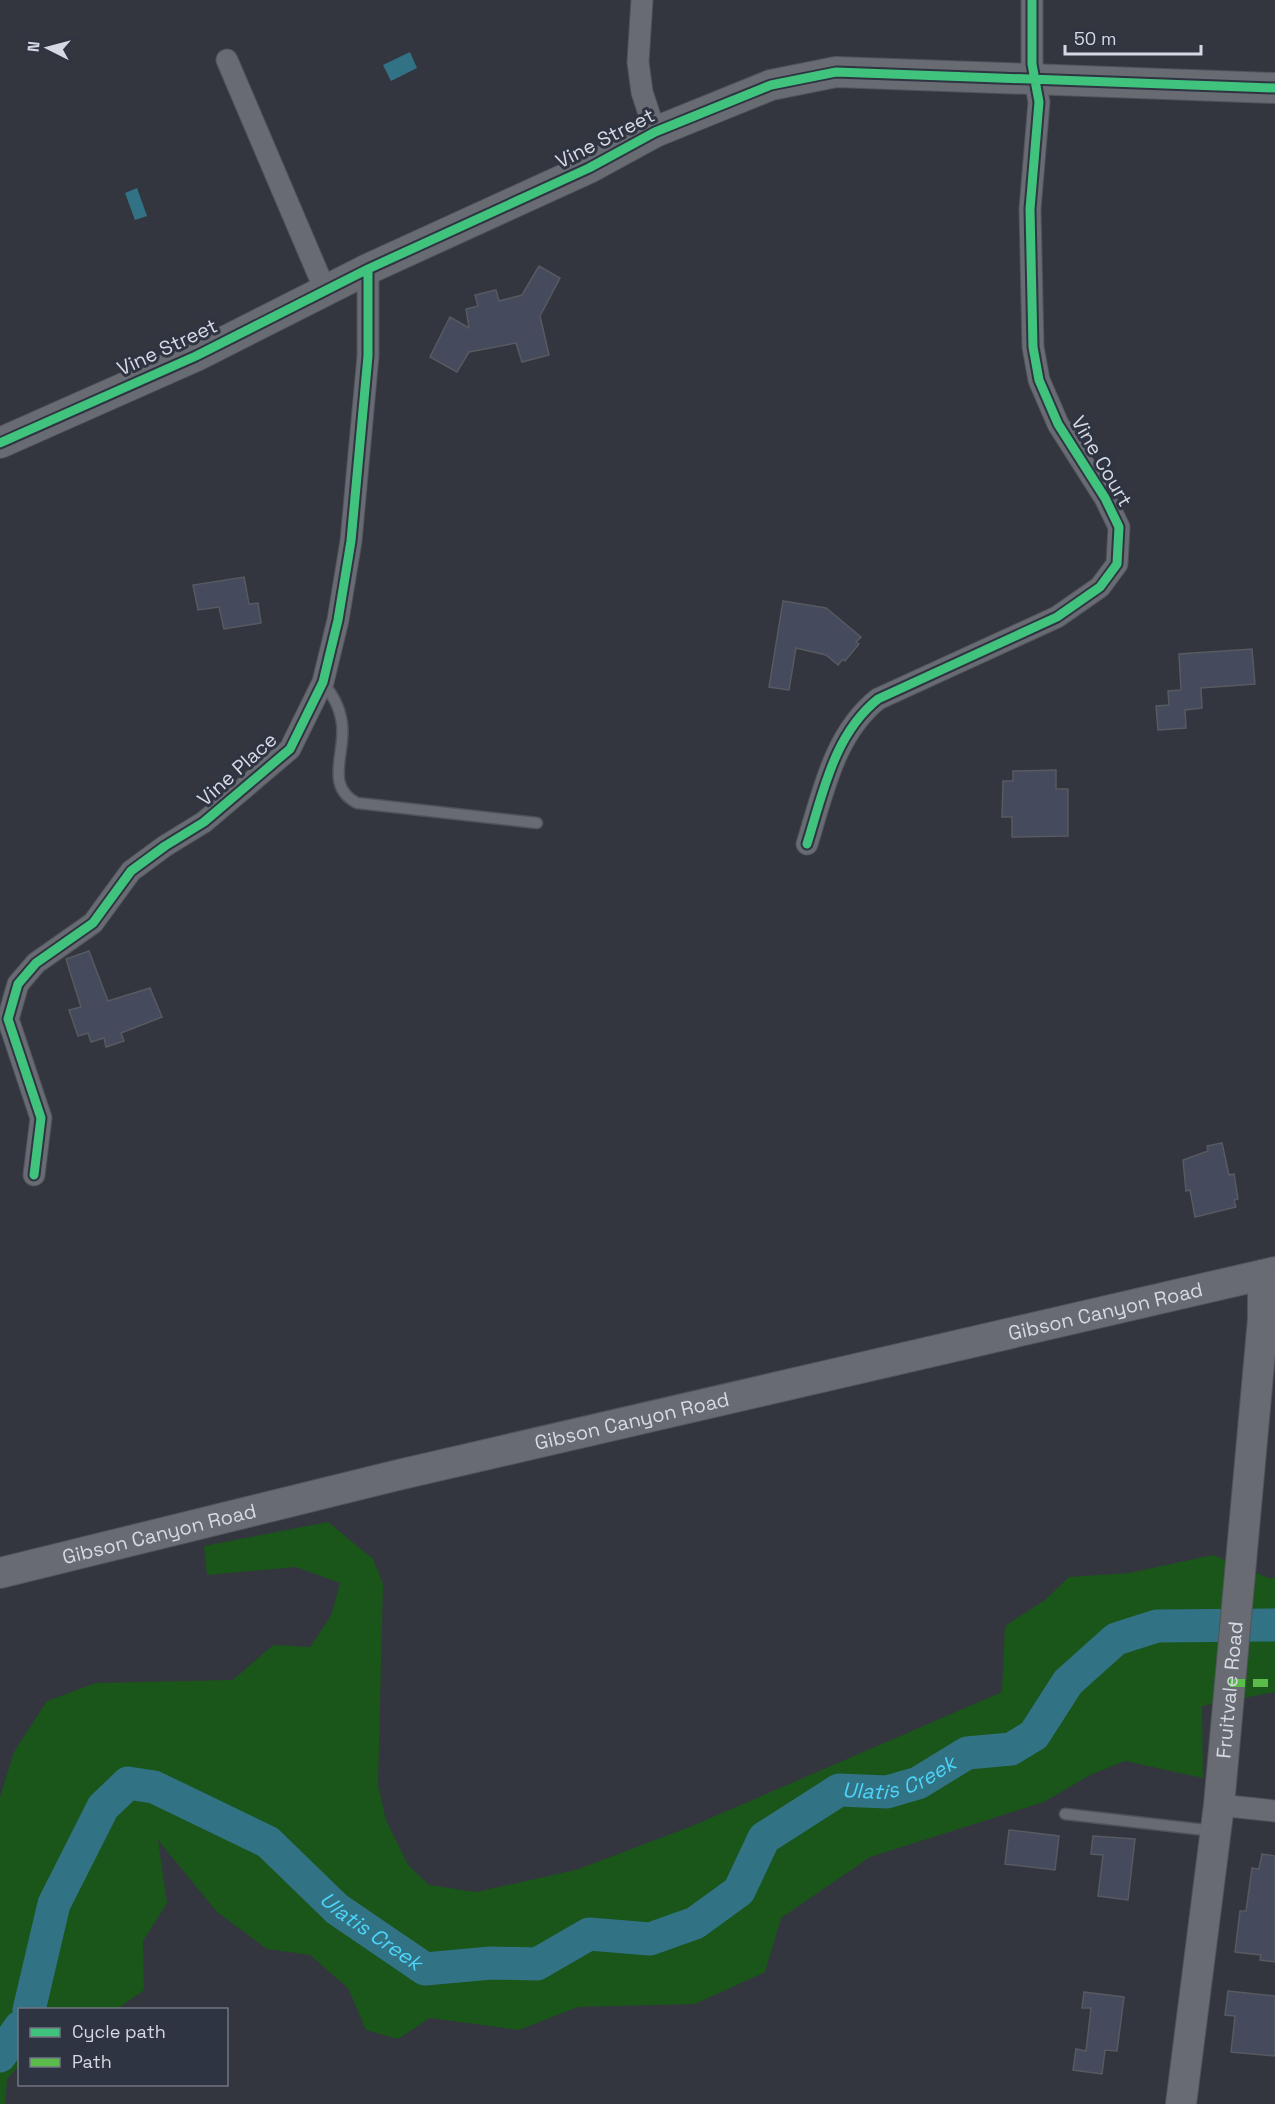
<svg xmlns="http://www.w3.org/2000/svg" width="1275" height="2104" font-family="'Space Grotesk',sans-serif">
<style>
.green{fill:#1a551a}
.water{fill:#327285}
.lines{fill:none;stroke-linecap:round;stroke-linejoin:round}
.river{stroke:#327285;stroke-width:33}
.building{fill:#454a5c;stroke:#575a61;stroke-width:1.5}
.lane-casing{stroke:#51535b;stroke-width:13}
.street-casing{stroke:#51535b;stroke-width:23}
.secondary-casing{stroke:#51535b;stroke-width:32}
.lane{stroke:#686b71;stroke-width:10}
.street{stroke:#686b71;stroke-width:21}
.secondary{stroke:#686b71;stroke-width:30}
.quiet{stroke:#5cbc4b;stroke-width:8;stroke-dasharray:15 8;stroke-linecap:butt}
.cycleway-casing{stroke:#2f3443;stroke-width:13}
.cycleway{stroke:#40c37c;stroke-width:9}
.labels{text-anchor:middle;stroke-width:6;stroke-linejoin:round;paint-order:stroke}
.street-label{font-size:20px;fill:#d6d9e3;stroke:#2f3443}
.water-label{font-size:21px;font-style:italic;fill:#4ed3f9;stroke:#2f3443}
</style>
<rect width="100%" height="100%" fill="#34363f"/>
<path class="green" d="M328,1522l45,37 10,25 -5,201 8,35 22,45 21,20 47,7 100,-22 116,-44 310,-134 3,-66 40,-26 24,-23 60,-4 84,-18 58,24 4,-2v115l-73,14 1,72 -78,-17 -35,14 -46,27 -174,55 -89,61 -16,54 -70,32 -117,3 -59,23 -89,-12 -32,21 -32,-9 -18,-42 -38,-33 -43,-6 -50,-37 -59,-72 9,63 -24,38 1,49 -27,19 -97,1 -1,56 -12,13 -2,25h-5v-307l14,-45 33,-51 49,-18 137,-3 40,-35 37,2 21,-31 9,-33 -44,-16 -89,8 -3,-29z"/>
<path class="water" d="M410,52l7,16 -26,13 -8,-16z
M137,188l10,28 -12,4 -10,-27z"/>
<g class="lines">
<g class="river">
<path id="s1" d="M29,2010l25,-106 49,-97 25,-24 26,4 114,55 69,67 88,60 66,-6 46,1 52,-30 61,5 45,-16 44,-32 25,-53 75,-48 48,2 31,-9 49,-30 44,-4 23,-14 34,-53 48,-43 41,-13 118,-1"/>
<path d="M0,2056l20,-29"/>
</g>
</g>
<path class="building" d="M539,266l21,12 -20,38 9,39 -27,7 -6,-19 -47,9 -12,20 -27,-15 20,-40 19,11 -3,-19 12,-3 -3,-11 21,-5 3,11 23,-6z
M244,577l5,27 9,-1 3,20 -37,6 -5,-22 -21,3 -5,-25z
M783,601l43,7 35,29 -5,5 3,2 -14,17 -2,-2 -5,6 -12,-10 -30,-7 -7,42 -20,-3z
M1252,649l3,35 -54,4 1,20 -17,2 1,18 -28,2 -2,-24 13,-1 -1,-14 13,-1 -2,-36z
M1056,770v19h12v47l-56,1v-20h-10l1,-36h10v-10z
M89,951l19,50 42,-13 12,29 -41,16 3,8 -18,6 -2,-9 -13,4 -3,-9 -10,3 -9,-26 12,-3 -15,-48z
M1222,1143l7,32 5,-1 4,25 -4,1 2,7 -41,10 -5,-27 -4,1 -3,-31 25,-9 -1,-5z
M1009,1830l50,6 -4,34 -50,-6z
M1093,1836l42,3 -7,61 -30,-4 5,-41 -12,-1z
M1262,1854l13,2v106l-15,-2 1,-5 -26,-3 5,-41h6l6,-43 7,1z
M1228,1991l47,5v60l-44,-4 4,-36 -10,-1z
M1084,1992l40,5 -7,54 -12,-1 -3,24 -29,-4 3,-21 10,2 5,-43h-9z"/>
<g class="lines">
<defs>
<path id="lane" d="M323,682c10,14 17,25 19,42 4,29 -18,62 15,79l180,20
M1065,1814l149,17"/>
<path id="street" d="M642,0l-4,62 4,30 13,40
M227,60l98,230
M807,844c16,-51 27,-110 71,-145l179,-82 43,-30 17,-23 2,-37 -14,-29 -47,-74 -19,-44 -6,-33 -3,-138 9,-107 -7,-38v-64
M34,1175l7,-57 -33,-99 10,-35 18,-21 57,-40 38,-52 34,-25 39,-24 86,-73 33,-67 15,-62 13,-79 17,-185v-87
M1219,1805l56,6"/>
<g id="secondary">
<path d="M0,443l196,-87 172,-87 221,-101 66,-36 116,-47 65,-13 439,16"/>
<path id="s2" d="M0,1573l398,-98 877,-203"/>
<path id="s3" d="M1181,2104l38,-299 44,-486v-44"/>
</g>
</defs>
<use href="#lane" class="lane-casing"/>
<use href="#street" class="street-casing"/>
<use href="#secondary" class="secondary-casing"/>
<use href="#lane" class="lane"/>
<use href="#street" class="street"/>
<use href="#secondary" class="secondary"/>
<path class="quiet" d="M1230,1683h45"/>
<defs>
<path id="cycleway" d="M0,443l196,-87 172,-87 221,-101 66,-36 116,-47 65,-13 439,16
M807,844c16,-51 27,-110 71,-145l179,-82 43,-30 17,-23 2,-37 -14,-29 -47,-74 -19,-44 -6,-33 -3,-138 9,-107 -7,-38v-64
M34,1175l7,-57 -33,-99 10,-35 18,-21 57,-40 38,-52 34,-25 39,-24 86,-73 33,-67 15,-62 13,-79 17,-185v-87"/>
</defs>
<use href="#cycleway" class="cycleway-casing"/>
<use href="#cycleway" class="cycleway"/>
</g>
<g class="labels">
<g class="street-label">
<text transform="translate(605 138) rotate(-27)" y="7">Vine Street</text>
<text transform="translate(167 347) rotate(-25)" y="7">Vine Street</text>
<text transform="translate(1102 461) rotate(60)" y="7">Vine Court</text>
<text transform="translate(237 769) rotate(-42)" y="7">Vine Place</text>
<text dy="7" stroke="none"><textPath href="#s2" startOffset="1136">Gibson Canyon Road</textPath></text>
<text dy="7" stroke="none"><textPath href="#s2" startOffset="650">Gibson Canyon Road</textPath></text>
<text dy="7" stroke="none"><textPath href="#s2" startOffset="164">Gibson Canyon Road</textPath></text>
<text dy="7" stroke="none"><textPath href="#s3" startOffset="417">Fruitvale Road</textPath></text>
</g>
<g class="water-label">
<text dy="7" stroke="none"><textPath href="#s1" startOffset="1154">Ulatis Creek</textPath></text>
<text dy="7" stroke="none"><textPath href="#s1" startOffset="542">Ulatis Creek</textPath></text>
</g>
</g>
<rect x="18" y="2008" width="210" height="78" fill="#2f3443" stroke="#727683" stroke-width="1.5"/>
<rect x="30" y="2028" width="30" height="9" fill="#40c37c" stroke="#727683" stroke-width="1.5"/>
<text x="72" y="2038" font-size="18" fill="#d6d9e3">Cycle path</text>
<rect x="30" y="2058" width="30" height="9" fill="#5cbc4b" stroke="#727683" stroke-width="1.5"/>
<text x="72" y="2068" font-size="18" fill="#d6d9e3">Path</text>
<g transform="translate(48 48) rotate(276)" stroke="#2f3443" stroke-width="4.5" paint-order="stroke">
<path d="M0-4.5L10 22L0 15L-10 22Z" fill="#d6d9e3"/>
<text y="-9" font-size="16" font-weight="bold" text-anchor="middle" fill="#d6d9e3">N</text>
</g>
<path d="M1065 45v9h136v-9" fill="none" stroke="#d6d9e3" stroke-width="3"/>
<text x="1074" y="45" font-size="18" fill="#d6d9e3" stroke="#2f3443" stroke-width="4.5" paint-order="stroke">50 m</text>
</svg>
